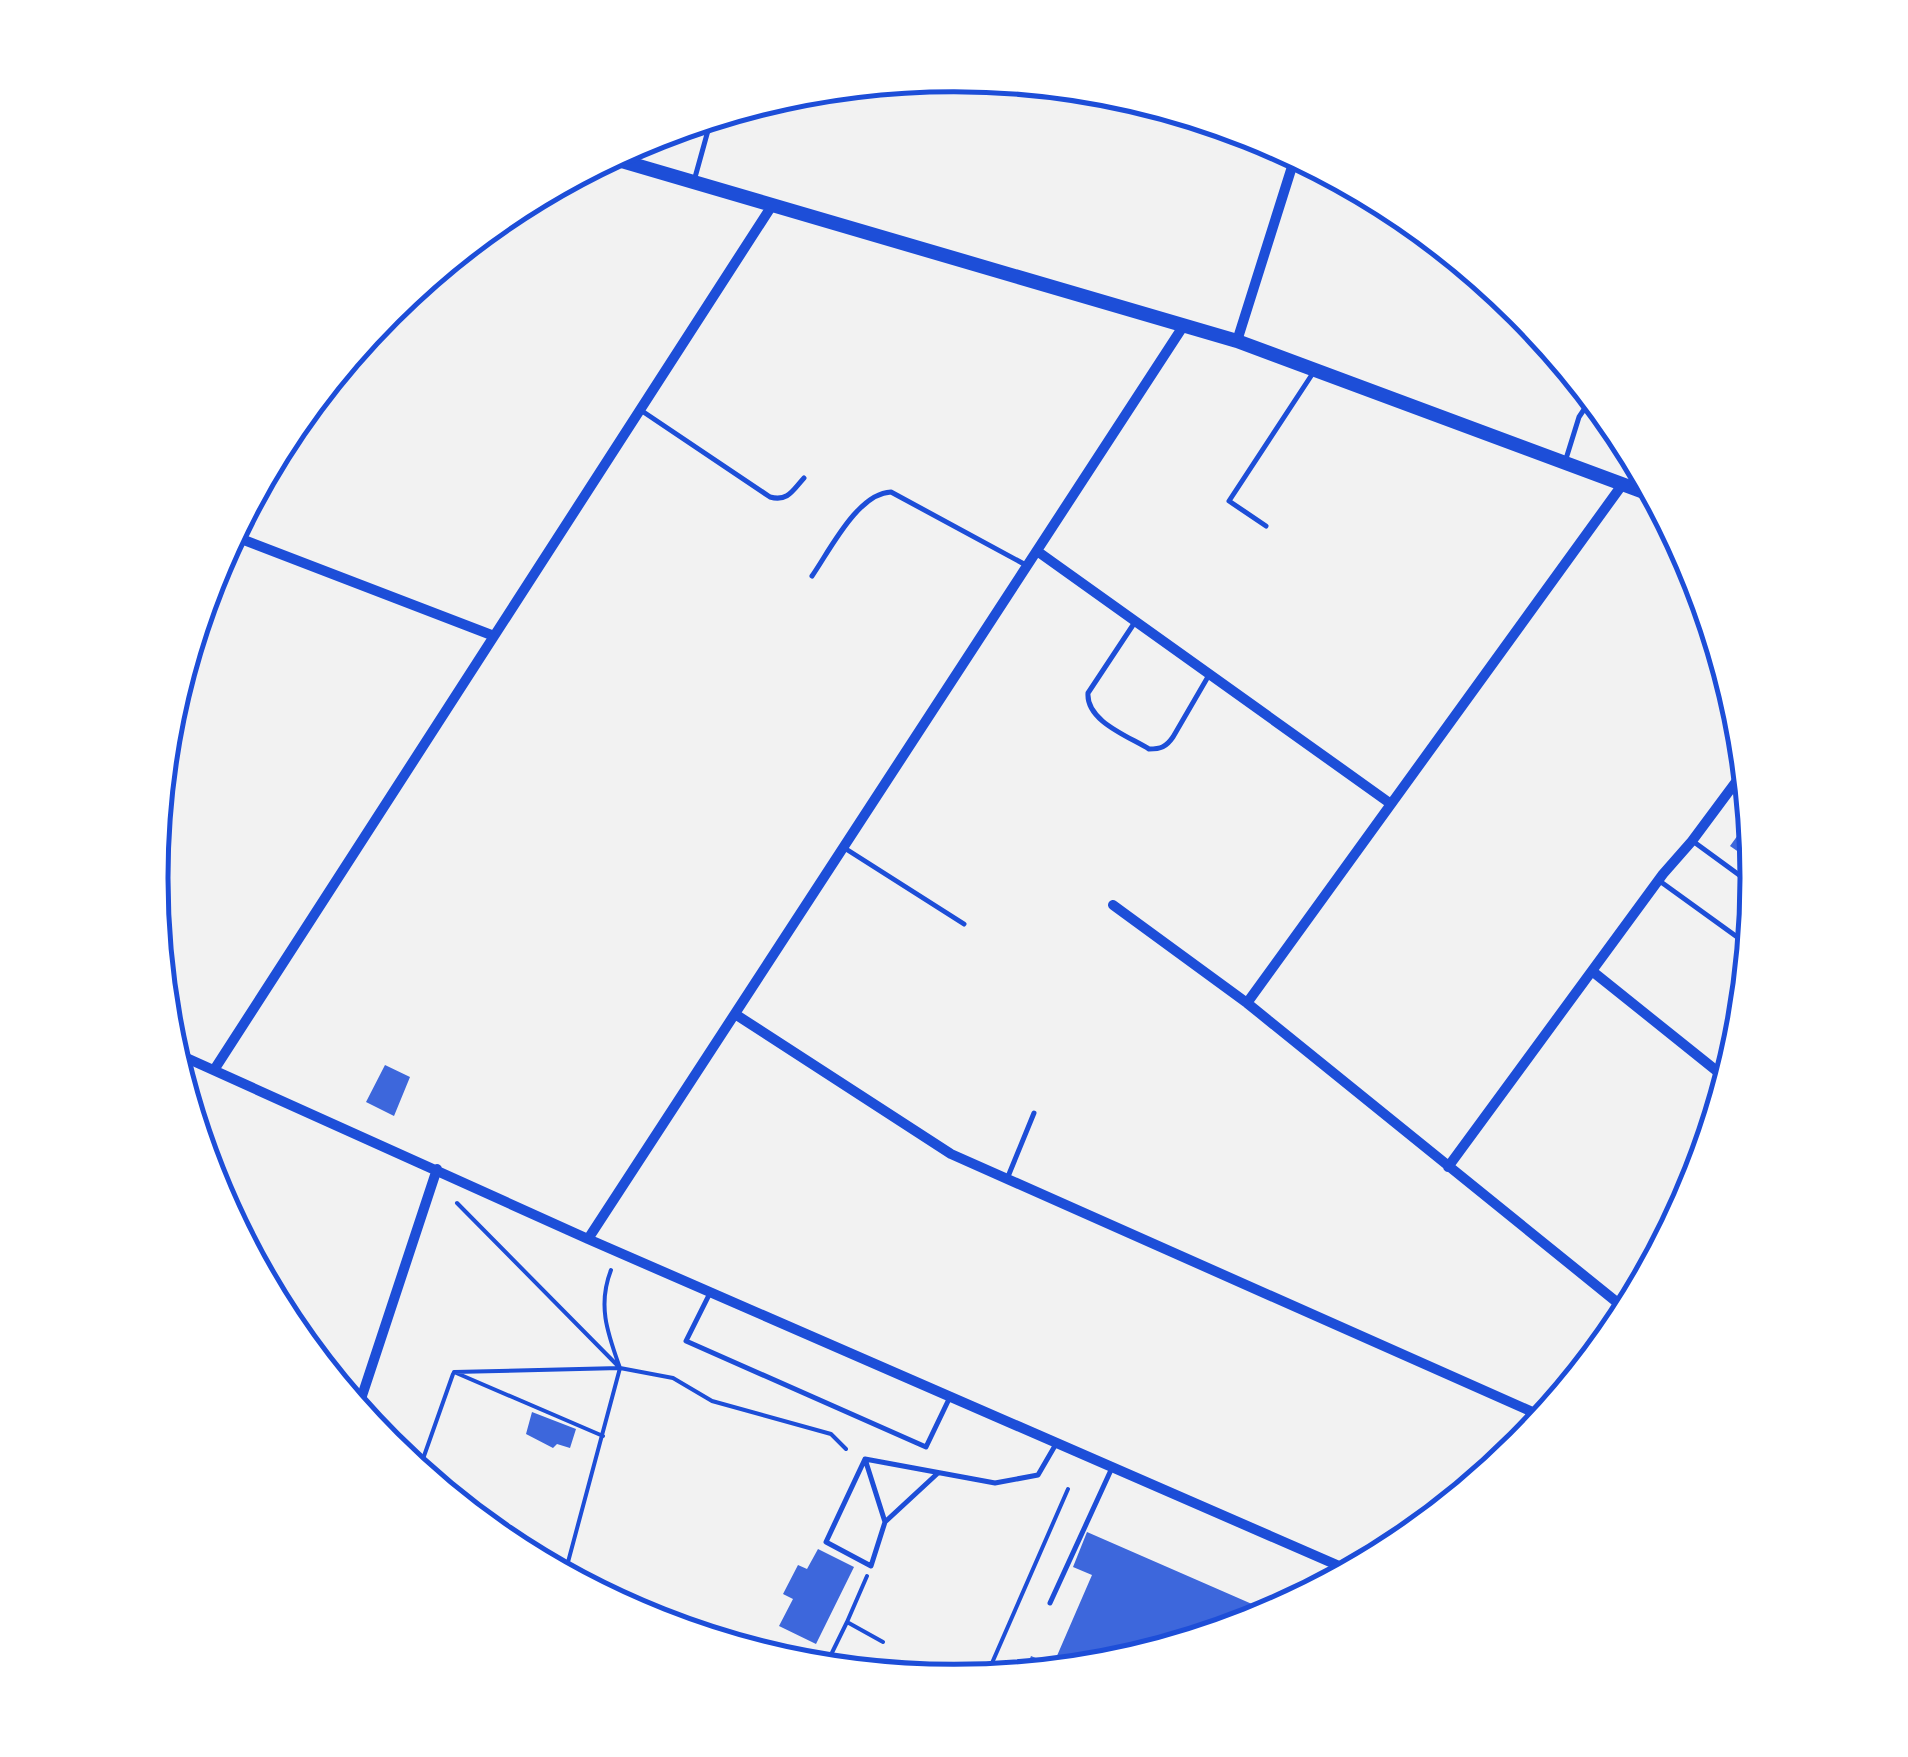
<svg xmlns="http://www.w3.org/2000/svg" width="1908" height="1757" font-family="'Fira Sans',sans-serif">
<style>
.building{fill:#3d67dc}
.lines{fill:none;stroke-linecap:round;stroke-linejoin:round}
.path{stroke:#1d4ed8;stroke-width:4}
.service{stroke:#1d4ed8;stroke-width:5}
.minor{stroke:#1d4ed8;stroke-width:10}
.tertiary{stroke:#1d4ed8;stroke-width:14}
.rim{fill:none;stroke:#1d4ed8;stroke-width:5}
</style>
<rect width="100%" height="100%" fill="#f2f2f2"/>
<path class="building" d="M1751,817l1,7 4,40 -26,-18z
M385,1065l25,12 -16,39 -28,-14z
M532,1412l44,17 -6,19 -13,-4 -4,4 -27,-14z
M1087,1532l188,82 -14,7 -151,46 -87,8 8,-19 22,9 39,-90 -19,-8z
M818,1549l36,18 -38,77 -37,-18 14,-27 -10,-5 15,-29 9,4z"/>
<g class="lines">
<path class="path" d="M457,1203l163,165c-12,-34 -23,-62 -9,-98
M603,1436l-149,-64 166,-4
M418,1473l35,-99
M564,1577l56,-209 53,10 39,23 119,33 15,15
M847,1622l20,-46
M824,1669l23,-47 36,20
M985,1679l83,-190"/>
<path class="service" d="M694,181l18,-65
M642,411l128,86c18,5 23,-7 34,-19
M1565,462l14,-45 14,-21
M1266,526l-37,-25 84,-128
M812,576c18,-26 46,-83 79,-84l133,72
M1135,622l-47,71c-2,28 40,43 61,56 12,0 17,-2 24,-12l36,-62
M1694,842l63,46
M846,849l118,75
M1661,882l90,65
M1007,1179l27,-66
M709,1295l-23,46 240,106 24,-50
M865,1459l20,63 -14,44 -45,-24z
M865,1459l130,24 43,-8 18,-31
M885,1522l53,-49
M1050,1603l61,-133"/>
<path class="minor" d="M1237,341l59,-187
M231,535l263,101
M1037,551l354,253
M1113,905l134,98 382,309
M1592,971l136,109
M1247,1003l375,-518
M735,1014l216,140 595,264
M171,1051l417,188 765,333
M214,1070l557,-863
M1448,1167l215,-293 29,-33 55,-74
M588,1239l596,-914
M338,1388l23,10
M357,1411l80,-242"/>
<path class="tertiary" d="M608,157l629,184 420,156"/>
</g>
<path d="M0 0H1908V1757H0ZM168 878a786 786 0 1 1 1572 0a786 786 0 1 1-1572 0Z" fill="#fff" fill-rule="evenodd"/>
<path class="rim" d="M168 878a786 786 0 1 1 1572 0a786 786 0 1 1-1572 0Z"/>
</svg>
